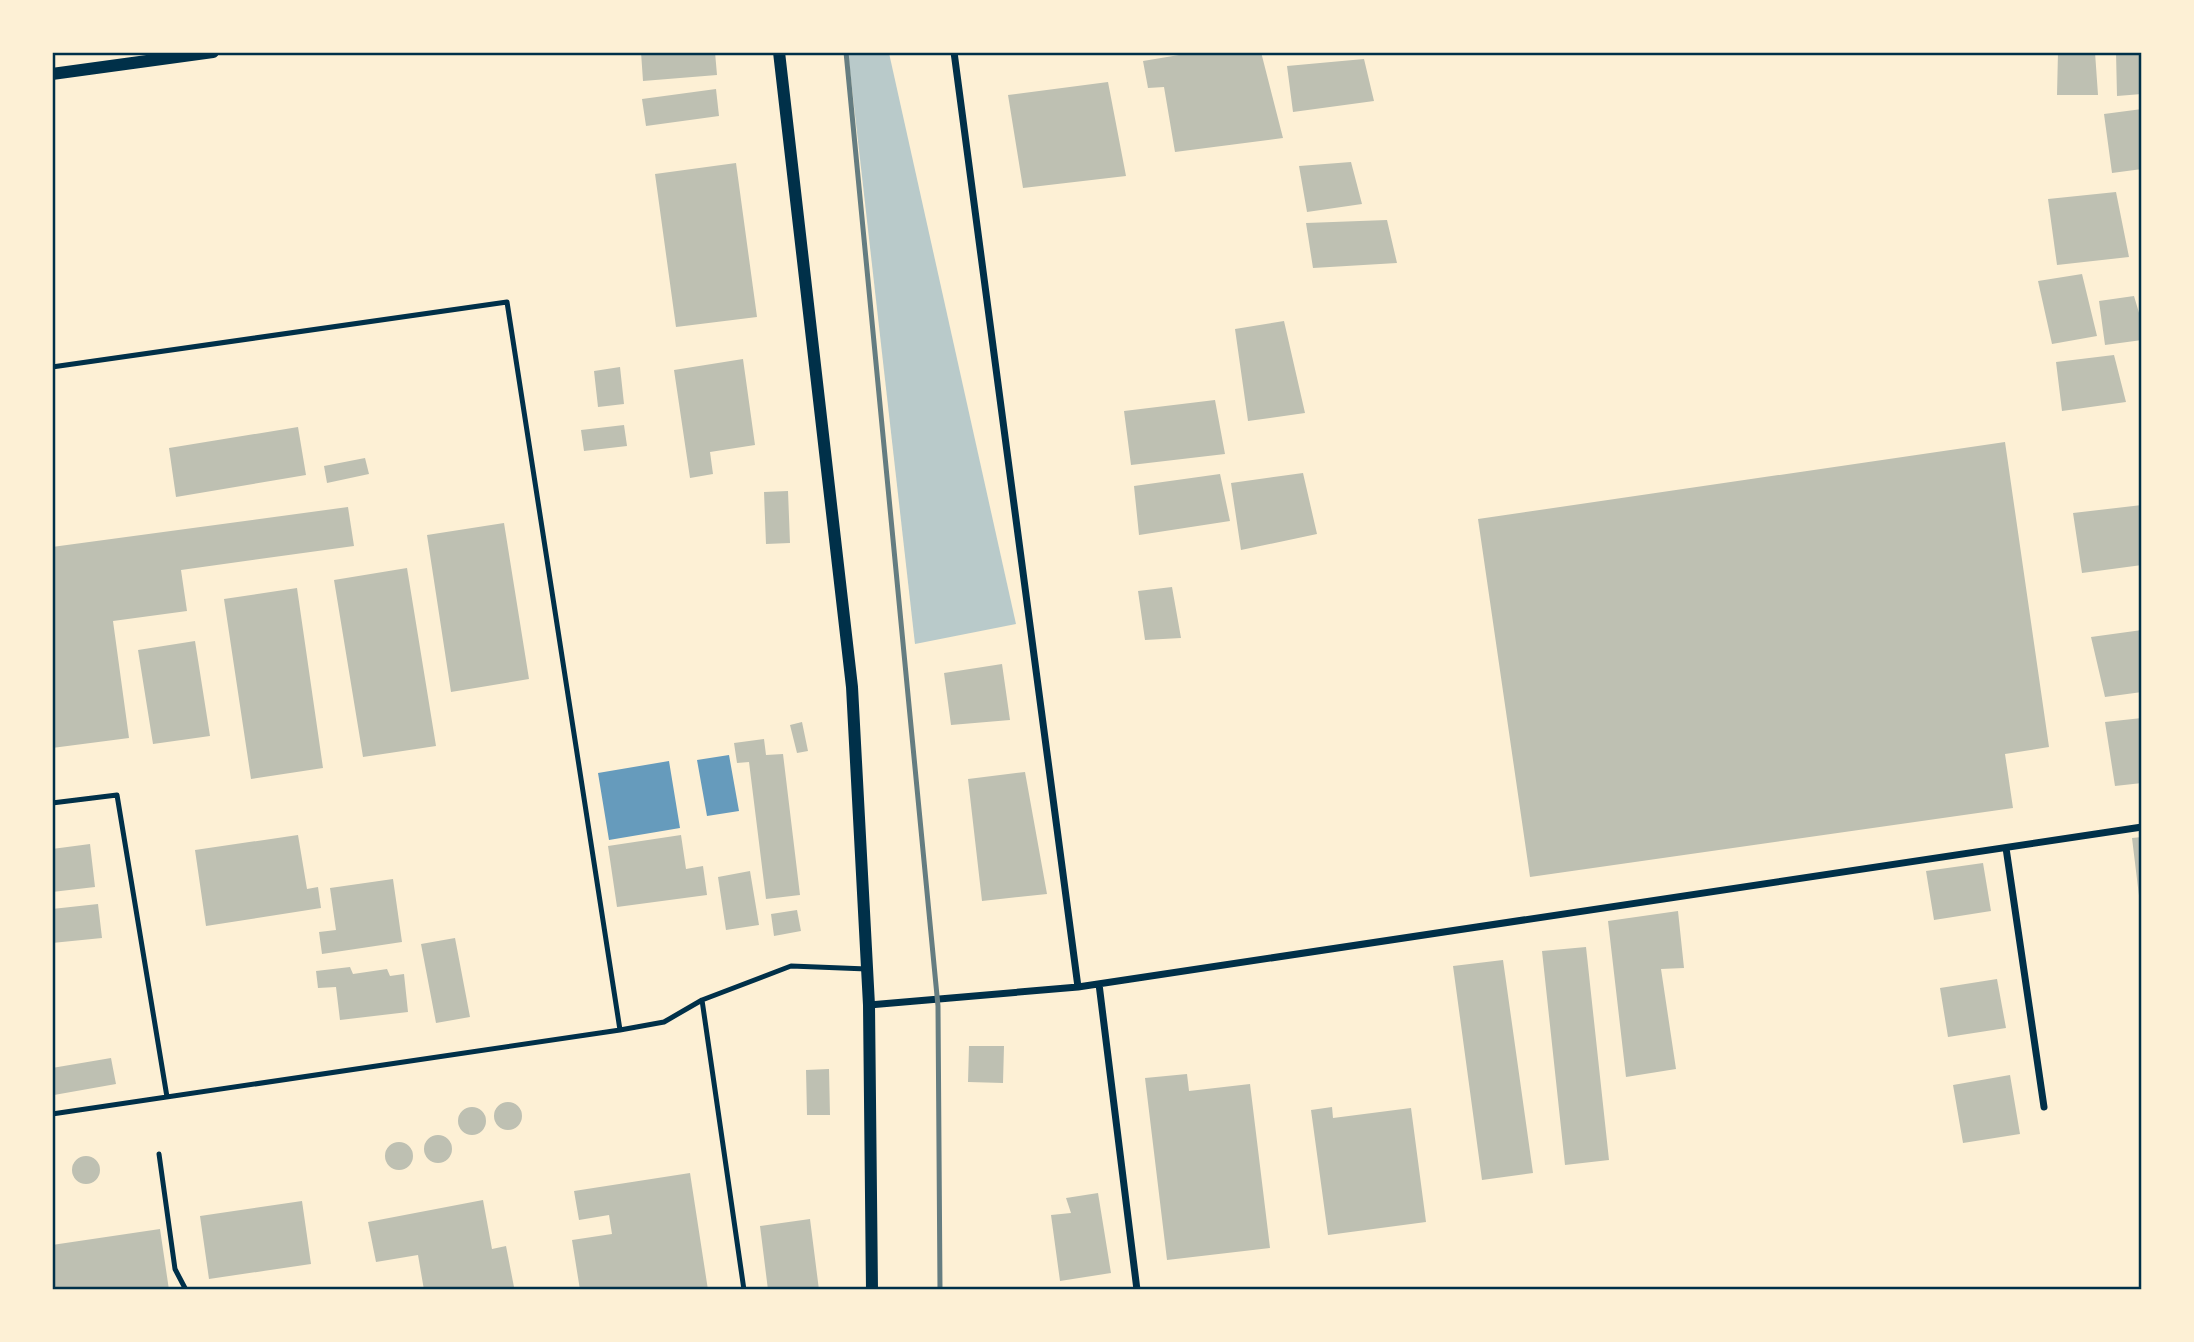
<svg xmlns="http://www.w3.org/2000/svg" width="2194" height="1342" font-family="'PT Sans',sans-serif">
<style>
.green{fill:#b9caca}
.water{fill:#669bbc}
.building{fill:#bec0b2}
.lines{fill:none;stroke-linecap:round;stroke-linejoin:round}
.service{stroke:#003049;stroke-width:5}
.minor{stroke:#003049;stroke-width:7}
.tertiary{stroke:#003049;stroke-width:12}
.rail{stroke:#657d81;stroke-width:5}
.neatline{fill:none;stroke:#003049;stroke-width:2.5}
</style>
<rect width="100%" height="100%" fill="#fdf0d5"/>
<path class="green" d="M848,53h41l127,571 -101,20z"/>
<path class="water" d="M729,755l10,56 -32,5 -10,-56z
M669,761l11,67 -71,12 -11,-67z"/>
<path class="building" d="M641,52h74l2,23 -74,6z
M1197,52h64l22,86 -108,14 -11,-65 -16,1 -5,-27z
M2058,52h37l3,43h-41z
M2116,52h26v42l-25,2z
M1364,59l10,42 -81,11 -6,-46z
M1108,82l18,94 -103,12 -15,-93z
M716,89l3,27 -73,10 -4,-27z
M2142,109v60l-30,4 -8,-59z
M1351,162l11,42 -55,8 -8,-46z
M736,163l21,154 -81,10 -21,-153z
M2116,192l13,65 -72,8 -9,-66z
M1387,220l10,43 -84,5 -7,-45z
M2082,274l15,62 -45,8 -14,-63z
M2134,296l8,27v17l-37,5 -6,-44z
M1284,321l21,92 -57,8 -13,-92z
M2114,355l12,47 -64,9 -6,-49z
M743,359l12,86 -45,7 3,22 -23,4 -16,-108z
M620,367l4,37 -26,3 -4,-36z
M1215,400l10,54 -94,11 -7,-54z
M624,425l3,21 -43,5 -3,-21z
M298,427l8,48 -130,22 -7,-49z
M2005,442l44,305 -44,7 8,54 -483,69 -52,-358z
M365,458l4,16 -42,9 -3,-17z
M1303,473l14,61 -76,16 -10,-67z
M1220,474l10,47 -91,14 -5,-49z
M788,491l2,52 -24,1 -2,-52z
M2142,505v60l-60,8 -9,-60z
M348,507l6,39 -173,24 6,41 -74,10 16,117 -77,10v-201z
M504,523l25,156 -78,13 -24,-157z
M407,568l29,178 -73,11 -29,-177z
M1172,587l9,51 -36,2 -7,-49z
M297,588l26,180 -72,11 -27,-180z
M2142,630v62l-37,5 -14,-60z
M195,641l15,95 -57,8 -15,-94z
M1002,664l8,56 -59,5 -7,-52z
M2142,718v65l-27,3 -10,-64z
M802,722l6,29 -11,2 -7,-28z
M764,739l2,16 17,-1 17,141 -34,4 -17,-137 -12,1 -3,-20z
M1025,772l22,122 -65,7 -14,-122z
M298,835l9,54 11,-2 3,21 -115,18 -11,-76z
M681,835l5,34 17,-3 4,29 -90,12 -9,-61z
M2142,837v67h-2l-8,-66z
M90,844l5,43 -43,5v-43z
M1983,863l8,48 -57,9 -8,-49z
M750,871l9,54 -33,5 -8,-53z
M393,879l9,63 -80,12 -3,-22 17,-2 -6,-42z
M98,904l4,34 -50,5v-34z
M797,910l4,21 -27,5 -3,-22z
M1678,911l6,57 -23,1 15,100 -50,8 -18,-156z
M455,938l15,79 -34,6 -15,-79z
M1586,947l23,213 -44,5 -23,-214z
M1503,960l30,213 -51,7 -29,-214z
M350,967l3,7 34,-5 3,7 14,-2 4,38 -68,8 -4,-33 -18,1 -2,-17z
M1997,979l9,49 -58,9 -8,-49z
M969,1046h35l-1,37 -35,-1z
M111,1058l5,26 -62,11 -2,-27z
M829,1069l1,46h-23l-1,-45z
M1187,1074l2,17 61,-7 20,164 -103,12 -22,-182z
M2010,1075l10,59 -57,9 -10,-58z
M494 1116a14 14 0 1 1 28 0a14 14 0 1 1-28 0Z
M458 1121a14 14 0 1 1 28 0a14 14 0 1 1-28 0Z
M1332,1107l1,11 78,-10 15,114 -98,13 -17,-125z
M424 1149a14 14 0 1 1 28 0a14 14 0 1 1-28 0Z
M385 1156a14 14 0 1 1 28 0a14 14 0 1 1-28 0Z
M72 1170a14 14 0 1 1 28 0a14 14 0 1 1-28 0Z
M690,1173l18,117h-128l-8,-50 40,-6 -3,-19 -30,5 -5,-29z
M1098,1193l13,80 -51,8 -9,-66 20,-2 -5,-15z
M483,1200l9,49 14,-3 8,41 -11,3h-79l-6,-35 -42,7 -8,-40z
M302,1201l9,63 -102,15 -9,-63z
M810,1219l9,71h-51l-8,-64z
M160,1229l9,61h-117v-45z"/>
<g class="lines">
<path class="service" d="M52,367l455,-65 113,728
M52,803l65,-8 50,302
M702,1000l42,290
M52,1114l568,-84 44,-8 38,-22 89,-34 76,3
M159,1154l16,115 11,21"/>
<path class="minor" d="M954,52l124,935
M2006,848l38,259
M1099,984l38,306
M869,1005l209,-18 1064,-160"/>
<path class="tertiary" d="M779,52l73,635 17,318 3,285
M52,74l161,-22"/>
<path class="rail" d="M846,52l92,954 2,284"/>
</g>
<rect width="2194" height="1342" fill="none" stroke="#fdf0d5" stroke-width="108"/>
<rect x="54" y="54" width="2086" height="1234" class="neatline"/>
</svg>
